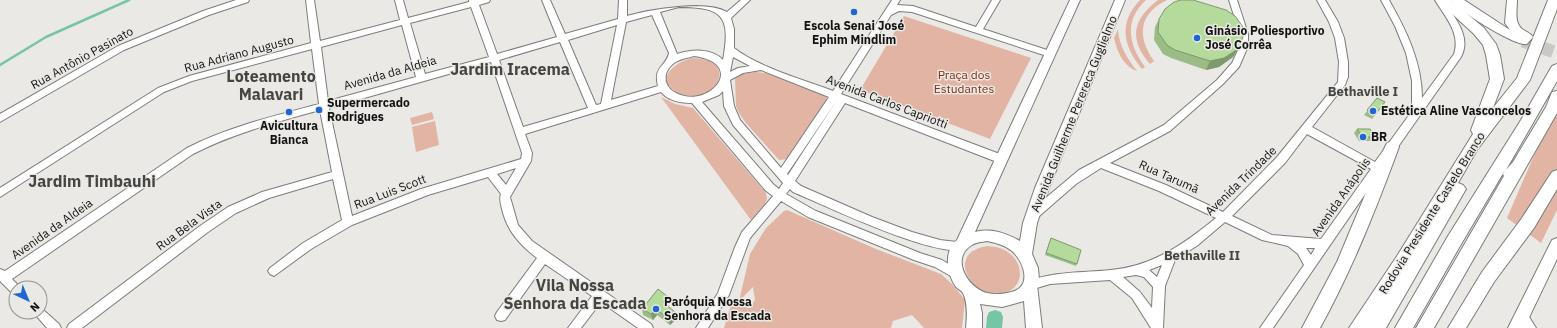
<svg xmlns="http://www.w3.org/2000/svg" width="1557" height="328" font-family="'IBM Plex Sans',sans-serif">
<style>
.green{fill:#e1b4a4}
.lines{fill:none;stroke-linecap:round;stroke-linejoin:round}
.stream{stroke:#76c5a4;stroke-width:2.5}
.river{fill:#76c5a4;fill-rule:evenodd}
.major-tunnel{stroke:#cac9c6;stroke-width:13;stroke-dasharray:13 6;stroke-linecap:butt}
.minor-casing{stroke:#7c7c78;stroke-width:2}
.major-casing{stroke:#7c7c78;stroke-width:2}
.highway-casing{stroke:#7c7c78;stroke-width:2}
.minor{fill:#fff;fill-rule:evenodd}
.major{fill:#fff;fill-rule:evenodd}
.highway{fill:#fff;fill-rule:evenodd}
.wall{fill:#9bbc86}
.shaded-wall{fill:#7e996d}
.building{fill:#b4db9c;stroke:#7e996d}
.poi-dot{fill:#1e66d1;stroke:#eae9e6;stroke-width:1.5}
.labels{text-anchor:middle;stroke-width:3;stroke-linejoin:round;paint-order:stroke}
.poi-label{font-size:12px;font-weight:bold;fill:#121211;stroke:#eae9e6;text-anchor:start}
.street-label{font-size:12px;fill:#121211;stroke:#eae9e6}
.park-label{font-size:12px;fill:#802d09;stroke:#eae9e6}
.neighbourhood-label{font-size:13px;font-weight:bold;fill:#454542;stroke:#eae9e6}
.district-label{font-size:16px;font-weight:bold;fill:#454542;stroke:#eae9e6}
</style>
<rect width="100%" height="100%" fill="#eae9e6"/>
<path class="green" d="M1140,0h6c-22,20 -18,44 -1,67l-3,2c-19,-23 -24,-46 -2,-69z
M1158,0h9c-29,14 -30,37 -13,61l-4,3c-22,-25 -17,-45 8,-64z
M904,16l127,42 -41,81 -130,-49z
M1118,29c1,17 9,29 19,42 -14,-5 -20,-20 -23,-33z
M692,58c52,1 20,52 -15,34 -24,-12 -2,-30 15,-34z
M756,72l15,2 54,21 2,4 -40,60 -8,1 -33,-37 -7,-10 -3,-7 -1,-27 6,-5z
M661,97l14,7 18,4 73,85 1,6 -3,6 -13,15z
M432,112l2,7 -22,6 -2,-7z
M1557,113v97l-16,33 -34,-25 29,-67z
M435,121l4,24 -23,7 -4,-25z
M787,210l89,39 65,25 12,11 12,15 -3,28h-38l-12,-13 -19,6 -2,7h-167l7,-23 19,3 5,-8 -2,-13 -14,14 11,-47 16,-26 18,-17z
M988,246c8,1 15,2 21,7 13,9 16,30 0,38 -34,16 -68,-39 -21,-45z"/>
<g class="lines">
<path class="stream" d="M0,65l46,-28 83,-37"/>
<path class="river" d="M995,310l6,2 2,5 -1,11h-16l1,-11 2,-5z"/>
<path class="major-tunnel" d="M1523,41l34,12"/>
<defs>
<path id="minor" d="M236,0h13l-1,2 -39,13 -85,35 -124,72v-8l118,-68 85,-35z
M306,0h8l6,41 80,-21 -5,-20h8l5,18 61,-16v-2h21l-1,2 -10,3 18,49 60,-17 -15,-37h8l15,34 53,-15 1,-19h8v16c23,-7 81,-16 100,-4l14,-12h9l-19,18 3,11v19c24,19 70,32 99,43l59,-91h8l-3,5 16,1 63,21 16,-27h8l-17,29 70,23 1,2 -4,3 -138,-45 -13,-1 -8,4 -50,79 164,62 1,3 -1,3h-8l-152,-59 -50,78 6,5 71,31 40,15 28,8 25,3 1,3 -1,3c-29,10 -141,-44 -172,-57l-3,-3 -4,5 30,17 104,42 22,7 18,11 2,3 -2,3 -4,2 -21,-12 -21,-7 -106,-43 -27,-16 -31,37 -21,57 -21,33h-12l22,-35 17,-46 7,-15 31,-36 -8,-6 -73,-87c-10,0 -24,-2 -31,-11l-136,42 7,19 -1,8 -21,36 8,28 14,16 119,83 2,4h-15l-37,-26 -20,26h-13l24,-32 -47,-32 -40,56 -4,1 -4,-1 -2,-4 2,-4 40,-54c-17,-13 -30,-27 -35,-49 -1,-5 -3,-10 -1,-15l-13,-17 -60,18 -76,30 -41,24 -37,27 -4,-2 -2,-3 2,-3 33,-25 39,-23 -9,-41 -64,19 -33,15 -28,19 -126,96h-15l2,-4 131,-98 28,-19 34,-15 70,-20 -12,-62c-43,12 -86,23 -127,44l-181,125 9,9h-5v7l-4,-2 -12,-12v-12l5,2 182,-123c41,-21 87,-32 132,-44l-7,-55 -120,32 -28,11 -164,105v-9l158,-100 31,-12 122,-33zM471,7l18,50 -64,17 -15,-51zM679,7c44,0 52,9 44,53 -11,-12 -31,-11 -46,-6l-17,-42zM652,15l17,38c-3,14 -16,13 -11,33l-47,14 15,-78zM402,25l14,52 -88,24 -7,-54zM617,25l-16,79 -5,1 -28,-65zM560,42l28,66 -65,19 -24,-67zM694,56c55,8 14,54 -18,37 -13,-6 -14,-21 -2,-30 6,-4 13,-5 20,-7zM733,57l17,9 -12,2 -8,4zM491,62l31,91 -1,6 -100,30 -69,27 -23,-108zM761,70l68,27 -48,71 -41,-48 -6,-14 -4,-26 13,-7zM723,91l1,15 9,19 50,58 -4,6 -6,-5 -71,-82 17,-7zM837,100l-49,75 -1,-1zM516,168l-10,17 -9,-11z
M1229,0h8l11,34v12l-9,21 -16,17 -53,47 -60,32 56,22 57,27 54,-55 61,-75 1,-20 -4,-24 -6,-16 -12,-22h8l13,22 6,16 4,24v15l-3,8 -33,42 63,35 37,-51v-30l-6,-28 -11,-27 -14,-26h8c17,30 33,62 33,98l32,-44c7,-21 -9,-37 -19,-54h8c11,17 29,36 18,57l-80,114 -108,157h-13l44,-63 -6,-11 -10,-8 -26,-6 -37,-18 -27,23 -23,15 -10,26 -2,42h-12l-19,-30 -22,-18 -60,4 -20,6 -4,-2 -2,-3 2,-3c28,-11 55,-9 85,-12 42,-4 73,-26 105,-52l-57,-27 -58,-23 -25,16 -39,34 -4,1 -4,-1 -1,-3 1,-3 50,-42 85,-45 53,-45 15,-17 8,-17v-12zM1307,134l64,35 -50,70 -49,-4 -40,-19 53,-53zM1306,248h9l-4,7zM1162,265l-5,12 -8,-7zM1136,275l8,2 9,10 -1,21 -12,-16 -17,-15z
M40,307l19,17 2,4h-14l-14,-16h7z
M1522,311l4,1 10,16h-13l-7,-12 2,-4z"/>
<path id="major" d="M1070,0h10l-105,232c17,-4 30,1 45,9l3,-18 12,-35 80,-188h10l-76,188 -12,35 -5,31 6,14 1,12 -2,5 5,43h-16l-2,-27 -22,6 -22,-3 2,9v15h-16c1,-11 2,-25 -3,-35 -1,-2 -5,-4 -7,-6 -9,-13 -13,-36 1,-47zM987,241c9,2 18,4 25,10 12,11 21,36 -1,41 -7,2 -16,3 -24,1 -20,-6 -37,-35 -15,-48 4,-3 10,-3 15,-4z
M1451,0h13l46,30 -5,-7 2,-23h10c0,10 -3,22 5,29 4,3 8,4 11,8l-6,7c-11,3 -70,-34 -76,-44z
M1557,238v21l-33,69h-16l44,-88z"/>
<path id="highway" d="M1437,0h14l33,28 12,16 4,11 4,24 -11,29 24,-30 31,-78h9v9l-27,71 -53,70 -19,33 5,2 3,4 -80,139h-18l2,-3 -2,3h-19l48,-72 76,-122 -2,-4 19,-51 -4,-24 -3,-10 -9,-11z
M1557,64v17l-51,89 7,-8 33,-55 6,-15 5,-1v22l-123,215h-18l88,-152 -1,-2 2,-4 -45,76 -47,82h-18l53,-92 73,-116 31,-54z
M1392,141l5,2 2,4c-23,62 -47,123 -79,181h-18l35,-66 48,-115 2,-4z
M1557,170v19l-23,39 -40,54 -28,46h-18l34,-56 40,-54 30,-46z"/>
</defs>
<use href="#minor" class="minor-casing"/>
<use href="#major" class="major-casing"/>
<use href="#highway" class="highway-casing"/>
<use href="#minor" class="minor"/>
<use href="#major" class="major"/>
<use href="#highway" class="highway"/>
</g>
<path class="wall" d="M1159,19l79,30 -5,8 -14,10 -13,3 -35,-12 -8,-4 -9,-14 1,-13z
M1377,98l8,4 -13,17 -8,-4z
M1357,129l18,8 -4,4h-12l-5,-8z
M1051,238l26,26 -1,2 -31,-11z
M668,297l1,6 -2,2 10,13 -7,7 -13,-10 -4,5 -10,-5 -1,-6z"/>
<path class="shaded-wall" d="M1238,49l-5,8 -14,10 -13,3 4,-9z
M668,297l1,6 -5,5 -1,-6z
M656,309l1,6 -4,5 -2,-6z
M675,312l2,6 -7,7 -1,-6z"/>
<path class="building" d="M1181,0h12l33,10 9,6 8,11v10l-5,12 -14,9 -14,3 -35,-11 -8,-5 -9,-13 1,-13 6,-10 9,-7z
M1377,98l8,4 -10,13 -8,-5z
M1357,129h13l5,8h-12z
M1051,238l30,12 -4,14 -31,-11z
M658,289l10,8 -5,5 12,10 -6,7 -13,-10 -5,5 -9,-5z"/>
<g class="poi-dot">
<circle cx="854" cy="12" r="4"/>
<circle cx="1197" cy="38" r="4"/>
<circle cx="319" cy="110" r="4"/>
<circle cx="1373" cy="111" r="4"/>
<circle cx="289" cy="112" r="4"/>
<circle cx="1363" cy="137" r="4"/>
<circle cx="656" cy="309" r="4"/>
</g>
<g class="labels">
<g class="poi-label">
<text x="854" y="30" text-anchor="middle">Escola Senai José<tspan x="854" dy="14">Ephim Mindlim</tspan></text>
<text x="1205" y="35">Ginásio Poliesportivo<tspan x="1205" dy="14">José Corrêa</tspan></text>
<text x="327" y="107">Supermercado<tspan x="327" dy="14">Rodrigues</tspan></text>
<text x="1381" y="115">Estética Aline Vasconcelos</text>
<text x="289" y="130" text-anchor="middle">Avicultura<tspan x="289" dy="14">Bianca</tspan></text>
<text x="1371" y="141">BR</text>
<text x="664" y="306">Paróquia Nossa<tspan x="664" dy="14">Senhora da Escada</tspan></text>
</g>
<g class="street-label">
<text transform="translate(239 54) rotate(-15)" y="4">Rua Adriano Augusto</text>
<text transform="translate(82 58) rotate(-29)" y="4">Rua Antônio Pasinato</text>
<text transform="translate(390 73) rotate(-16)" y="4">Avenida da Aldeia</text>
<text transform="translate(887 102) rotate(21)" y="4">Avenida Carlos Capriotti</text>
<text transform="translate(1074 114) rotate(-68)" y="4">Avenida Guilherme Perereca Guglielmo</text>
<text transform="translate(1169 177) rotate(24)" y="4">Rua Tarumã</text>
<text transform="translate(1241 181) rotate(-44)" y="4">Avenida Trindade</text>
<text transform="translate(390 192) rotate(-21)" y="4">Rua Luis Scott</text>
<text transform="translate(1341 197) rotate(-55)" y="4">Avenida Anápolis</text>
<text transform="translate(1432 213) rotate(-58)" y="4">Rodovia Presidente Castelo Branco</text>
<text transform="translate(189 225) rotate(-36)" y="4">Rua Bela Vista</text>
<text transform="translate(52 229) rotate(-35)" y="4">Avenida da Aldeia</text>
</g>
<g class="park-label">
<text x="964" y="79">Praça dos<tspan x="964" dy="14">Estudantes</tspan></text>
</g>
<g class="neighbourhood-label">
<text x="1363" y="96">Bethaville I</text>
<text x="1202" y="260">Bethaville II</text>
</g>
<g class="district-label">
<text x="510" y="75">Jardim Iracema</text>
<text x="271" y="82">Loteamento<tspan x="271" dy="18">Malavari</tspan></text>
<text x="92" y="187">Jardim Timbauhi</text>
<text x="575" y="291">Vila Nossa<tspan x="575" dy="18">Senhora da Escada</tspan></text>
</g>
</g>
<g transform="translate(28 300) rotate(136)"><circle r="19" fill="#eae9e6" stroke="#949391"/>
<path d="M0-3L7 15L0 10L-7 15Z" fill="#1e66d1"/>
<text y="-6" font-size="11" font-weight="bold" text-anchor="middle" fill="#121211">N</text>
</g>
</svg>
